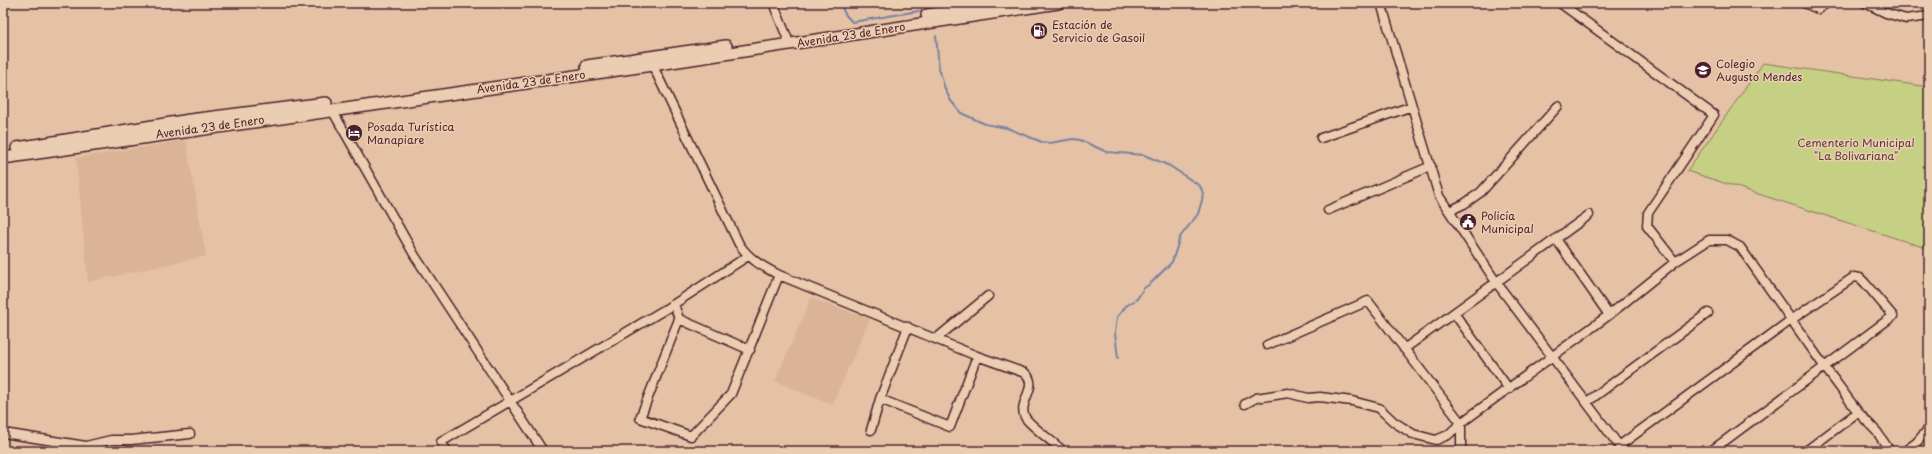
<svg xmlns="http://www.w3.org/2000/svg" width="1932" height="454" font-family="'Playpen Sans',sans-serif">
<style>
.built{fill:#dbb498}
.green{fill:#c5d084;stroke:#887858}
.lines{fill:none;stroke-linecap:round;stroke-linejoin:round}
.stream{stroke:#7682a1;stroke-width:2}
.street-casing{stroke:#4a1f2b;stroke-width:11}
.secondary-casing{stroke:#4a1f2b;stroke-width:14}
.street{stroke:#ebceb1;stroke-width:8}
.secondary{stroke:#ebceb1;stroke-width:11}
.labels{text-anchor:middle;stroke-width:3;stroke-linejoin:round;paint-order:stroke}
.poi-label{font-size:11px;fill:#4a1f2b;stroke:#ebceb1;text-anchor:start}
.street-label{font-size:11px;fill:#4a1f2b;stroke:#ebceb1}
.park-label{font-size:11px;fill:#5c3a38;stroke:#ebceb1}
</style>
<rect width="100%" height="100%" fill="#e5c2a5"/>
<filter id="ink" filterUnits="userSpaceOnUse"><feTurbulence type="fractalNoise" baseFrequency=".025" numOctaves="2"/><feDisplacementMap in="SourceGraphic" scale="8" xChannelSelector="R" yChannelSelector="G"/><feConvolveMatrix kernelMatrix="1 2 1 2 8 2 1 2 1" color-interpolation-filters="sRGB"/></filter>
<g filter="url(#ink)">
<path class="built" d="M186,140l20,116 -118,26 -12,-124z
M811,298l59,21 -38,86 -57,-24z"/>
<path class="green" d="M1763,63l166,24v162l-242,-78z"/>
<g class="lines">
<path class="stream" d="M840,3l5,11 7,8 79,-13 1,1
M936,36l3,32 6,21 6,12 10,12 24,11 22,4 35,14 8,1 23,-4 7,1 27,12 37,3 26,11 30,20 3,7 -1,7 -4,14 -18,23 -8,25 -22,22 -6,4 -7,11 -11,7 -9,11 -2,16 3,25"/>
<defs>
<path id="street" d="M773,3l14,34
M1381,3l58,193 57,86 127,169
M1560,3l154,112 -66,98 -1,13 28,36
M1804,3l14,6 9,-6
M1865,3l21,10 20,6 23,-3
M651,62l88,182c11,16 23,22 40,31l198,81 48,17c15,13 -8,29 0,44 4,8 31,27 38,34
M332,110l83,146 128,195
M1321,138l91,-32
M1328,210l103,-44
M1449,211l15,-7 17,-12 77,-86
M1556,239l53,76
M674,304l5,15 -39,99 51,18 40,-42 48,-119
M1454,313l55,76
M679,319l71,31
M937,338l51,-42
M1267,345l101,-44 93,122 148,-108 66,-53 34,-22h18l13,7 84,119 34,46 19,20 13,19
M1404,349l185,-134
M880,399l70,28 27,-71
M1587,402l121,-89
M1245,404l11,-6 32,-5 20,5 12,-1 32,4 27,7 15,14 19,12 23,6 12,-5 13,-12v28
M871,430l9,-31 28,-72
M3,433l83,13 25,-6h20l59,-6
M1619,446l172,-126 63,-43 6,1 5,5 28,33 -182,135
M447,451l-6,-9 233,-138 74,-48
M1806,451l52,-39
M1905,451l11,-8 13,-15"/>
<path id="secondary" d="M927,15l81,-12
M587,66l139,-20
M17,148l173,-28 136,-17
M3,158l649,-93 406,-62"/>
</defs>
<use href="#street" class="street-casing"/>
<use href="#secondary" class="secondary-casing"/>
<use href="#street" class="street"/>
<use href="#secondary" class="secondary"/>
</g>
</g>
<defs>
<symbol id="fuel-disc" viewBox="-11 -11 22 22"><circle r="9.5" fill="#4a1f2b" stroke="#ebceb1"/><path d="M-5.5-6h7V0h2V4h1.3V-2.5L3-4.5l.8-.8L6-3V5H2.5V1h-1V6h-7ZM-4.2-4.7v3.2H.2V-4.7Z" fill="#fff"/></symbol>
<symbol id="school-disc" viewBox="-11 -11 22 22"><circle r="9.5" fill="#4a1f2b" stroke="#ebceb1"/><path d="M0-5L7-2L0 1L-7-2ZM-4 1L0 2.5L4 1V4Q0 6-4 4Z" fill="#fff"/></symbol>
<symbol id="hotel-disc" viewBox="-11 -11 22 22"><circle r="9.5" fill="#4a1f2b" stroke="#ebceb1"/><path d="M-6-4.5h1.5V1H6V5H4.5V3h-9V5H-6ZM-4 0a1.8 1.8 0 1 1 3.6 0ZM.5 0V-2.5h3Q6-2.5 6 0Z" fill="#fff"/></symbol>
<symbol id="civic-disc" viewBox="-11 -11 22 22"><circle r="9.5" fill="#4a1f2b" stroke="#ebceb1"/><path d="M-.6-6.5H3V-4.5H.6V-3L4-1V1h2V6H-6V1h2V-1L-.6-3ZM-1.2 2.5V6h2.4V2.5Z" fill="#fff"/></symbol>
</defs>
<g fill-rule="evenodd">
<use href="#fuel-disc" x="1029" y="21" width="20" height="20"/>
<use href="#school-disc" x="1693" y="60" width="20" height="20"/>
<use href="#hotel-disc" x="344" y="123" width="20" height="20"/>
<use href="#civic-disc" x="1458" y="212" width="20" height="20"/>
</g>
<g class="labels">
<g class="poi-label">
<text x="1052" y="29">Estación de<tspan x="1052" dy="13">Servicio de Gasoil</tspan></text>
<text x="1716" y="68">Colegio<tspan x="1716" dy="13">Augusto Mendes</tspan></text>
<text x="367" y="131">Posada Turística<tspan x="367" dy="13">Manapiare</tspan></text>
<text x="1481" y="220">Policía<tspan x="1481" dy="13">Municipal</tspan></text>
</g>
<g class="street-label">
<text transform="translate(851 35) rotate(-9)" y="4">Avenida 23 de Enero</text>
<text transform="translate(531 82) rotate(-8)" y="4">Avenida 23 de Enero</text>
<text transform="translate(210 127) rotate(-8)" y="4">Avenida 23 de Enero</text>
</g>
<g class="park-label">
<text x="1856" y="147">Cementerio Municipal<tspan x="1856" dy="13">"La Bolivariana"</tspan></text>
</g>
</g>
<rect width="1932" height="454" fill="none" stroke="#ebceb1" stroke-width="16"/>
<rect x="8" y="8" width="1916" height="438" fill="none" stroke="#4a1f2b" stroke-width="1.5" filter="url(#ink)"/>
</svg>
